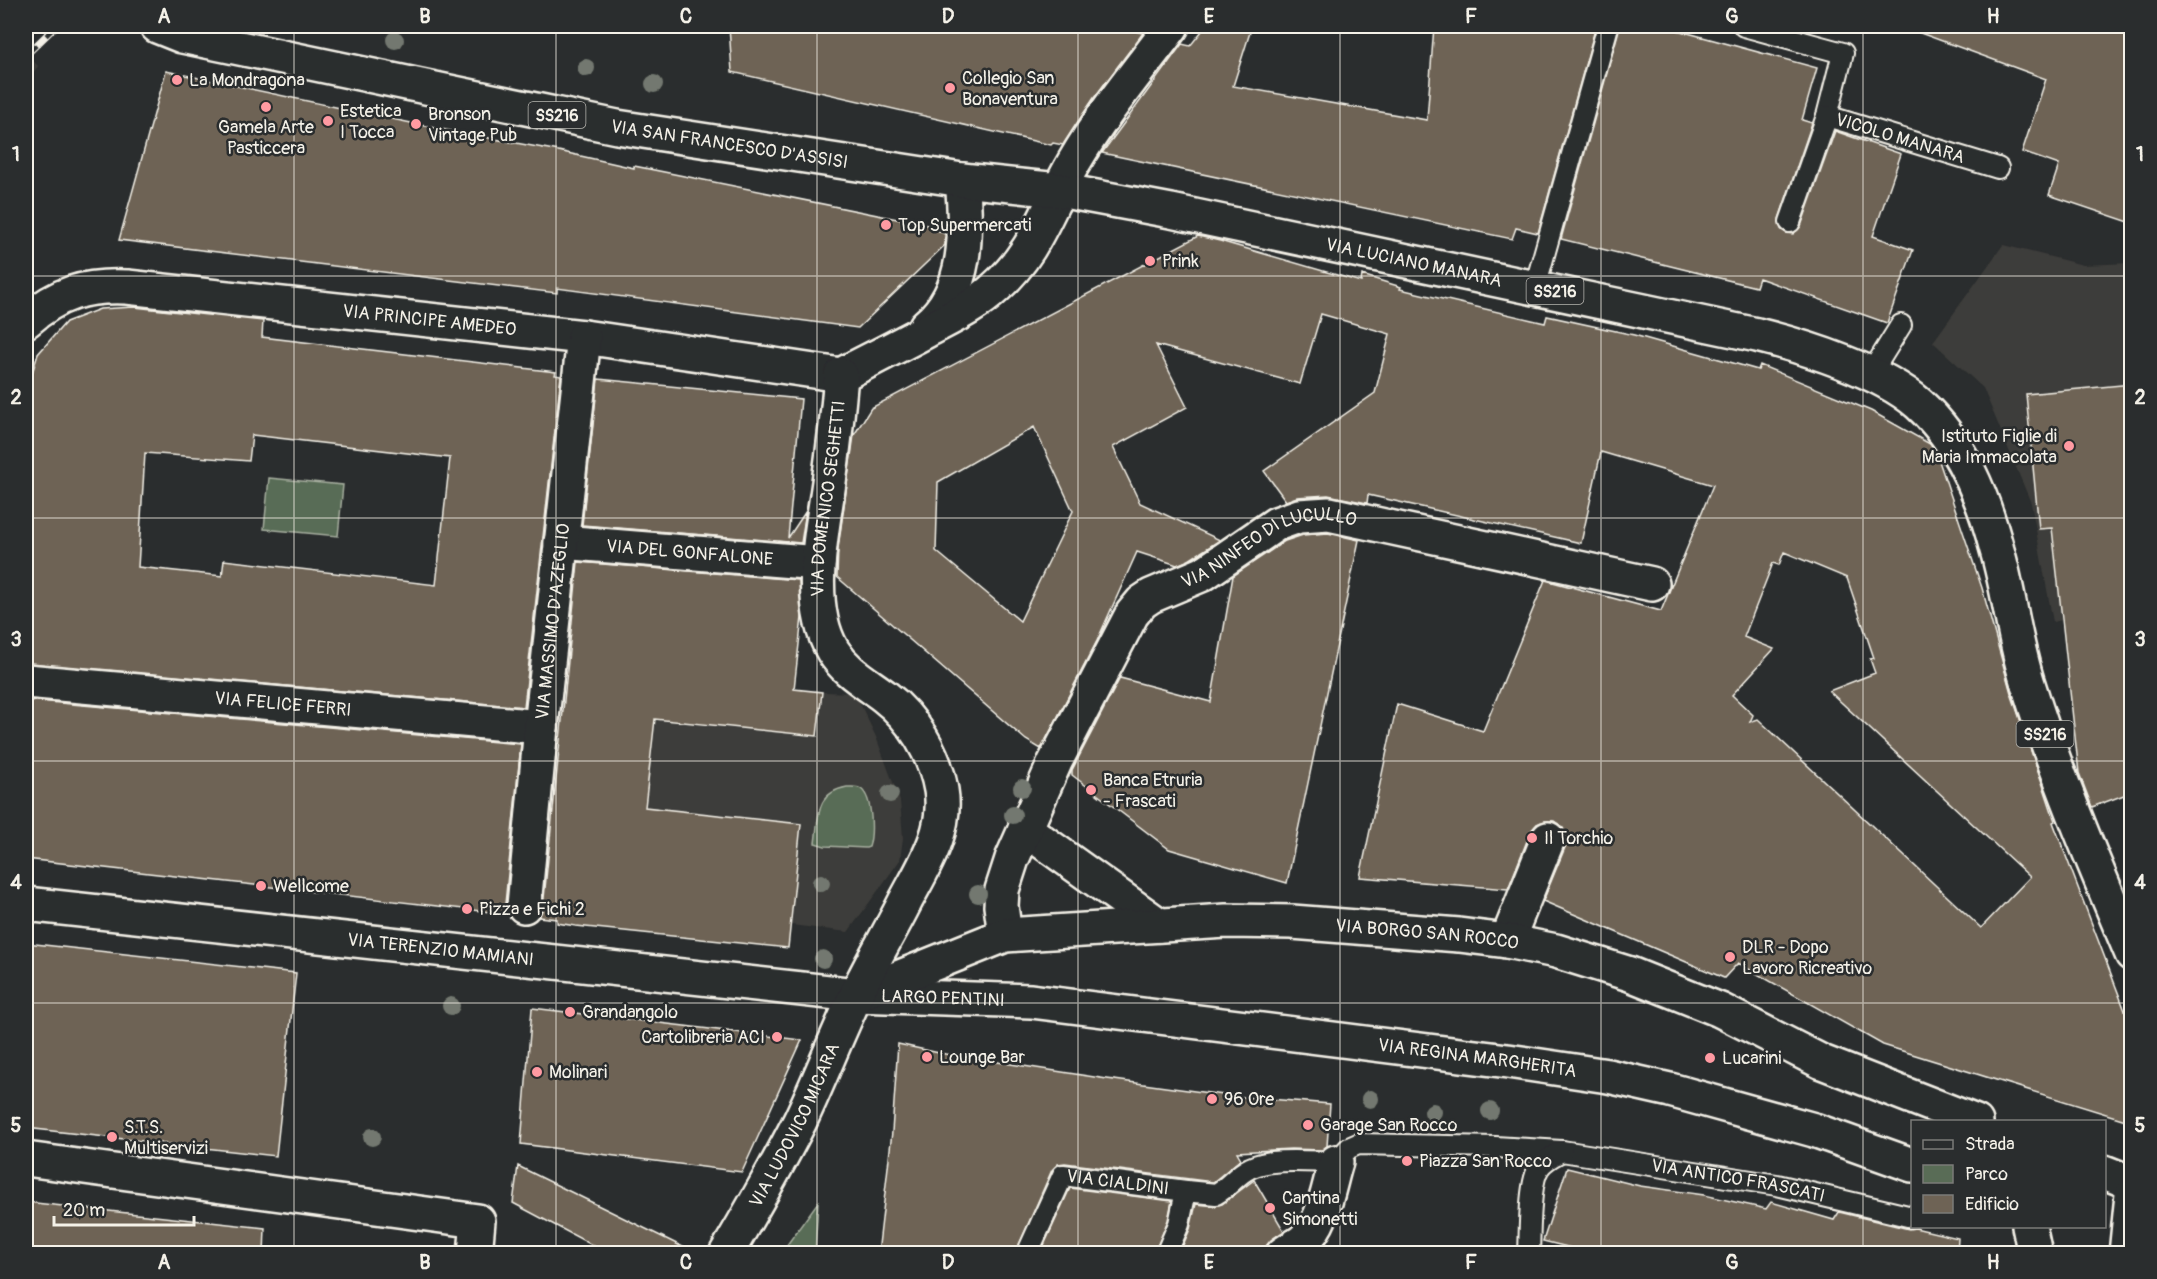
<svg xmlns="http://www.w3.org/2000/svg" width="2157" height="1279" font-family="Pangolin,sans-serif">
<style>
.built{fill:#3e3d3a}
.green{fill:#596c56;stroke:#a6ae9f;stroke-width:1.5}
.building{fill:#6e6355;stroke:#f4f1e8;stroke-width:1.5;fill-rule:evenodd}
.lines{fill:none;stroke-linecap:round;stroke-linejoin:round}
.lane-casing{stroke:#f4f1e8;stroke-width:24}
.street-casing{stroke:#f4f1e8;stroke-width:38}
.primary-casing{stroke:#f4f1e8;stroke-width:38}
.lane{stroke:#2a2d2e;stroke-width:20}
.street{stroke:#2a2d2e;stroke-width:33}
.primary{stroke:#2a2d2e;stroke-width:33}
.rail-casing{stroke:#f4f1e8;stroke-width:7}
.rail{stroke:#2a2d2e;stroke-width:4.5;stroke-dasharray:14;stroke-linecap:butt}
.tree{fill:#737870}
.grid{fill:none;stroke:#f4f1e8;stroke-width:1.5;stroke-opacity:0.55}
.poi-dot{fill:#ff9aa2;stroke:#2a2d2e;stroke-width:2}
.labels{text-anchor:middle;stroke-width:5;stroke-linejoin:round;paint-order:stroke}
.shield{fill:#2a2d2e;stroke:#b7b6b0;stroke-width:1.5}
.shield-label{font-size:16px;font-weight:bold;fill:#f4f1e8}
.poi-label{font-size:18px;fill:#f4f1e8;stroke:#2a2d2e;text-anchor:start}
.street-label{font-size:18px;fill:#f4f1e8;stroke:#2a2d2e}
.neatline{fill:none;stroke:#f4f1e8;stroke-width:2}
.grid-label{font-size:20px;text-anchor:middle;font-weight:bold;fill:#f4f1e8}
</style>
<rect width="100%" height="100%" fill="#2a2d2e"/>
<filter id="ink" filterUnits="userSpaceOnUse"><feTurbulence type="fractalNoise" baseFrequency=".0167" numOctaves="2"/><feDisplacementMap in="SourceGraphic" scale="12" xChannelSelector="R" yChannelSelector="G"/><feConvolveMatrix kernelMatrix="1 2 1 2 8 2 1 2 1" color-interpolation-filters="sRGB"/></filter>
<g filter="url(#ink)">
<path class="built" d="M26,53l12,13 -12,17z
M2003,245l80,20 48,-2v390l-65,13 -4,-46 -9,2 -22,-119 -48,-115 -50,-46z
M594,570l210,22 -10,97 28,3 33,1 21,44 24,64 3,37 -3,22 -52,72 -57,-7 -3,23 -212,-23z"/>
<path class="green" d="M269,478l74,7 -5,51 -74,-7z
M847,787c5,0 10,-1 14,2 12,9 12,45 8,58l-3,1 -41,-2 -10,-3c4,-27 0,-50 32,-56z
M818,1202l-3,51h-34l3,-4z"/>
<path class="building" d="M729,26h386l28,7 -49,65 -31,47 -10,-2 -2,2 -319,-73z
M1206,26h46l-19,60 194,34 7,-94h162l-58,207 -22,-5 -4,11 -410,-86 80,-109 8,2z
M1620,26h42l155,42 -15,52 10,3 -33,96 2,10 5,4 7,1 8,-8 34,-95 66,23 -28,82 40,14 -26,73 -128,-45 -3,9 -195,-48z
M1912,26h220v197l-83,-28 10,-30 -37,-13 24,-73 -134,-49z
M166,71l264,56 124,23 80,18v-2l293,59 18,9v11l-87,83 -301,-40v5l-438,-53z
M1198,236l22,5 141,41 1,-7 39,12 -1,2 145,34 2,-7 87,19 124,35 2,-5 111,46 59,33 7,11 45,133 29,105 34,98 10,30 -2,1 79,207v93l-249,-77 -145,-82 -14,15 -181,-77 23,-56 1,-8 -4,-9 -9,-7h-9l-8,3 -6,7 -23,58 -148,-12 37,-173 86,27 62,-151 116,31 52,-126 -112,-33 -20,91 -213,-48 -1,8 -39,-8 -31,2 -11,4 -22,-30 111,-78 15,-59 -69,-20 -21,70 -144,-39 31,62 -74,40 27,56 80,37 -31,20 -12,5 -40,-13 -40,89 -56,108 -15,-9 -189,-163 1,-29 16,-113 17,-27zM1034,427l39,84 -53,110 -84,-70 2,-69zM1784,552l63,26 27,80 -4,1 5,14 -46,18 201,186 -49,51 -223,-209 -8,3 3,-7 -21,-20 42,-46 -30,-12 29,-74 6,2z
M134,307l129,14 -1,16 294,35 -1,3 6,1 -37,331 -498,-44 1,-274 11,-35 28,-32 34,-13zM252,435l198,23 -14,127 -212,-25 -2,16 -84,-9 7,-114 104,8z
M598,379l203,20 -13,139 18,-27 -5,32 -219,-18z
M2132,384v408l-40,15 -13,-34 -27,-245 -13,1 -13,-135z
M1328,533l31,7 -72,343 -118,-34 -97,-74v-5l48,-92 91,24 22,-126 52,-35 18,-6z
M578,562l221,18 3,37 -8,72 28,3 -5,44 -162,-17 -10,88 156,17 -13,124 -212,-22 -19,-3v-4l-18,-2 4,-9z
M26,700l495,44 -16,160 2,10 -481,-55z
M26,943l270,30 -20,183 -250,-28z
M532,1008l144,17 126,15 -60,132 -221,-28z
M898,1044l41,9 168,26 124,17 99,8 -3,42 -5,4 -31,-1 -54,3 4,7 -28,23 -148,-19 -7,1 -6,6 -37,84h-137l14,-122z
M518,1166l179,88h-88l-96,-51z
M1567,1168l73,18 64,9 62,14 5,-7 63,18 5,-8 70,17 6,-1 43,10 -1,16h-361l-53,-13z
M1254,1180l30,51 -13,9 -5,6 -1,8h-86l11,-25 6,-25 19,2 7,-2z
M1070,1188l102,13 -4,19 -14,34h-114z
M26,1202l239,26 -1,26h-238z"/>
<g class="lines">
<defs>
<g id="lane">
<path id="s1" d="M1744,26l99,27 -16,63 171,52"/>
<path d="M1790,222l37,-106"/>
<path d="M1535,287l73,-261"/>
<path d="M1870,375l31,-50"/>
<path id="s2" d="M1027,1254l36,-79 123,16"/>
<path id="s3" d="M1166,1254l13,-30 7,-33 30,3c13,-7 21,-20 34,-26 22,-11 61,-6 86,-6l13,-14 9,-4 137,3 67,4 215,34 135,32"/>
<path d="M1529,1254c1,-20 0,-72 10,-86 5,-8 14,-12 23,-17"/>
</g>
<g id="street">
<path id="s4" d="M26,321c32,-28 59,-36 101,-34l457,50 257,38"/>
<path d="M926,326c43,-35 41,-96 36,-146"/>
<path d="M841,375c29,-15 57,-29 85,-44 24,-13 49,-24 69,-43 42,-37 52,-80 79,-126 28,-48 65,-92 98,-136"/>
<path id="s5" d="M561,542l257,21"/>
<path id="s6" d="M26,681l515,46"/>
<path d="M1025,829l134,96"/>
<path id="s7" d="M26,904l830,91 175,6 477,60 100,15 62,14 144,40 98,35"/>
<path id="s8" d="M524,906l17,-179 43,-390"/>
<path id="s9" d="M1005,935l-4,-29 1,-16 10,-31 43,-97 77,-148 10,-12 9,-6 52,-22 73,-50 23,-8 30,-2 323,70"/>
<path d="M1507,941l41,-102"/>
<path id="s10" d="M863,992l142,-57 221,-14 66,1 167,13 48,6 49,10 74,23 90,36 102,52 154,60"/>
<path d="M26,1159l452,62 -3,33"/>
<path d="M2104,1172l28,11"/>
<path d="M2029,1226l6,28"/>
<path id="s11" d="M726,1254c26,-44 51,-88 74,-133 20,-42 36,-84 56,-126 15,-32 34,-63 50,-95 18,-34 42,-70 35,-110 -6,-36 -28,-72 -57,-94 -20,-15 -38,-24 -51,-45 -28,-47 -11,-118 -4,-169 5,-36 9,-71 12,-107"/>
<path d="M1283,1254c6,-5 14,-8 20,-13 21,-17 25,-54 33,-79"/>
<path d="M2126,1254l6,-59"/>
</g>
<g id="primary">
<path id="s12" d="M157,26l25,10 435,91 345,53 97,10 112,21 586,124c48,12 125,36 162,69 42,38 64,92 78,146 13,45 17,92 32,137 28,90 66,179 103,267"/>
</g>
</defs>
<use href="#lane" class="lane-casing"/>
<use href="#street" class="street-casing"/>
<use href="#primary" class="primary-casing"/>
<use href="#lane" class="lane"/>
<use href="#street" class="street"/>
<use href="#primary" class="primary"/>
<defs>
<path id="rail" d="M26,55l30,-29"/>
</defs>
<use href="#rail" class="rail-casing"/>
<use href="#rail" class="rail"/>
</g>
<g class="tree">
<circle cx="395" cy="40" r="9"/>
<circle cx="586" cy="68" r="9"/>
<circle cx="654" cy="84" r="9"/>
<circle cx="1022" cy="788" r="9"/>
<circle cx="890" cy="794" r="9"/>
<circle cx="1013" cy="815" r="9"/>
<circle cx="821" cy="883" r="9"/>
<circle cx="978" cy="894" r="9"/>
<circle cx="823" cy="959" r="9"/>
<circle cx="451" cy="1006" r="9"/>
<circle cx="1370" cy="1099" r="9"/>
<circle cx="1490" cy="1111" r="9"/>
<circle cx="1433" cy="1112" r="9"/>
<circle cx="372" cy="1137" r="9"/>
</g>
</g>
<path class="grid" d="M294,26v1228M556,26v1228M817,26v1228M1078,26v1228M1340,26v1228M1601,26v1228M1863,26v1228M26,276h2106M26,518h2106M26,761h2106M26,1003h2106"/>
<g class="poi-dot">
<circle cx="177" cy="80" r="6"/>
<circle cx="950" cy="88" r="6"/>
<circle cx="266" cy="107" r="6"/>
<circle cx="328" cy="121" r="6"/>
<circle cx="416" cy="124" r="6"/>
<circle cx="886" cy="225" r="6"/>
<circle cx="1150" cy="261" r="6"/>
<circle cx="2069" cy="446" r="6"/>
<circle cx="1091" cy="790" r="6"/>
<circle cx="1532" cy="838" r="6"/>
<circle cx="261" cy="886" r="6"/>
<circle cx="467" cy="909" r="6"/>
<circle cx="1730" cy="957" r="6"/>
<circle cx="570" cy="1012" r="6"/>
<circle cx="777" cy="1037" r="6"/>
<circle cx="927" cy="1057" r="6"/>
<circle cx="1710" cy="1058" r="6"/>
<circle cx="537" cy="1072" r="6"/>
<circle cx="1212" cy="1099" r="6"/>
<circle cx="1308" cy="1125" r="6"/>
<circle cx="112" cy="1137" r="6"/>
<circle cx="1407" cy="1161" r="6"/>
<circle cx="1270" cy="1208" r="6"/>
</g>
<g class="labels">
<g class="shield">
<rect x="528.5" y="102" width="57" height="26" rx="4.5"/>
<rect x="1526.5" y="278" width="57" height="26" rx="4.5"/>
<rect x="2016.5" y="721" width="57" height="26" rx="4.5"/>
</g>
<g class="shield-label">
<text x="557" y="121">SS216</text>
<text x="1555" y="297">SS216</text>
<text x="2045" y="740">SS216</text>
</g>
<g class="poi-label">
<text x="962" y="84">Collegio San<tspan x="962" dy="21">Bonaventura</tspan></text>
<text x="189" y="86">La Mondragona</text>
<text x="340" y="117">Estetica<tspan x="340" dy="21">I Tocca</tspan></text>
<text x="428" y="120">Bronson<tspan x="428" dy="21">Vintage Pub</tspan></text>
<text x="266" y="133" text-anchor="middle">Gamela Arte<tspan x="266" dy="21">Pasticcera</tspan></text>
<text x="898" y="231">Top Supermercati</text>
<text x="1162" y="267">Prink</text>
<text x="2057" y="442" text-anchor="end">Istituto Figlie di<tspan x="2057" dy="21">Maria Immacolata</tspan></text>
<text x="1103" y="786">Banca Etruria<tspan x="1103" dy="21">- Frascati</tspan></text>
<text x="1544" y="844">Il Torchio</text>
<text x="273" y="892">Wellcome</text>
<text x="479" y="915">Pizza e Fichi 2</text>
<text x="1742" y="953">DLR - Dopo<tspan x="1742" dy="21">Lavoro Ricreativo</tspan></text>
<text x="582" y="1018">Grandangolo</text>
<text x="765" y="1043" text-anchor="end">Cartolibreria ACI</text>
<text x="939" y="1063">Lounge Bar</text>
<text x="1722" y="1064">Lucarini</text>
<text x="549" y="1078">Molinari</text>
<text x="1224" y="1105">96 Ore</text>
<text x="1320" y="1131">Garage San Rocco</text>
<text x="124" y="1133">S.T.S.<tspan x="124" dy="21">Multiservizi</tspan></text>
<text x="1419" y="1167">Piazza San Rocco</text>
<text x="1282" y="1204">Cantina<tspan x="1282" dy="21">Simonetti</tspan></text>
</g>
<g class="street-label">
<text dy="6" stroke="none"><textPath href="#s1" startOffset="244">VICOLO MANARA</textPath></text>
<text dy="6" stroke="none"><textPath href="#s12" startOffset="585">VIA SAN FRANCESCO D'ASSISI</textPath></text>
<text dy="6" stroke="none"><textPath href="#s12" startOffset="1280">VIA LUCIANO MANARA</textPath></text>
<text dy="6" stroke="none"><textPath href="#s4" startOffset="414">VIA PRINCIPE AMEDEO</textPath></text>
<text dy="6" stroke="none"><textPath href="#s11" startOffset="852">VIA DOMENICO SEGHETTI</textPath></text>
<text dy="6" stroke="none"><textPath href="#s5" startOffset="129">VIA DEL GONFALONE</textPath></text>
<text dy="6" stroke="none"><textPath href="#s9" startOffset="508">VIA NINFEO DI LUCULLO</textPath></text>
<text dy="6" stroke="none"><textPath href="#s8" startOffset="286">VIA MASSIMO D'AZEGLIO</textPath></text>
<text dy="6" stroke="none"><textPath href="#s6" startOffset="258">VIA FELICE FERRI</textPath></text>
<text dy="6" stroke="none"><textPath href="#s10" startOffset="576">VIA BORGO SAN ROCCO</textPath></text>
<text dy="6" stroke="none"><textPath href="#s7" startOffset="417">VIA TERENZIO MAMIANI</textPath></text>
<text dy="6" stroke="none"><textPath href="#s7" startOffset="922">LARGO PENTINI</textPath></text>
<text dy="6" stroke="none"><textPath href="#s7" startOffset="1460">VIA REGINA MARGHERITA</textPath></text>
<text dy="6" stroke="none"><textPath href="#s11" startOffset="146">VIA LUDOVICO MICARA</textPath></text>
<text dy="6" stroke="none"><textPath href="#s3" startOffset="638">VIA ANTICO FRASCATI</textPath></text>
<text dy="6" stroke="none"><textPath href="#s2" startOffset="142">VIA CIALDINI</textPath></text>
</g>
</g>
<rect width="2157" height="1279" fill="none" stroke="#2a2d2e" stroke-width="66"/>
<rect x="1911" y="1120" width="195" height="108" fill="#2a2d2e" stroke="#7b7b78" stroke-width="1.5"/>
<rect x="1923" y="1140" width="30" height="9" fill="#2a2d2e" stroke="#7b7b78" stroke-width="1.5"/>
<text x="1965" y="1150" font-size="18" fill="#f4f1e8">Strada</text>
<rect x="1923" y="1165" width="30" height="18" fill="#596c56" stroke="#7b7b78" stroke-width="1.5"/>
<text x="1965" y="1180" font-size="18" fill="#f4f1e8">Parco</text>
<rect x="1923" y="1195" width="30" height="18" fill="#6e6355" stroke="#7b7b78" stroke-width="1.5"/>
<text x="1965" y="1210" font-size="18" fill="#f4f1e8">Edificio</text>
<path d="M54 1216v9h140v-9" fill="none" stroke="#f4f1e8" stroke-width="3"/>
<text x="63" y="1216" font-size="18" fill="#f4f1e8" stroke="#2a2d2e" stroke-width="4.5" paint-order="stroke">20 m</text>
<rect x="33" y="33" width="2091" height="1213" class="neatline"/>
<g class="grid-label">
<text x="164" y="23">A</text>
<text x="425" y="23">B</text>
<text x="686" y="23">C</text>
<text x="948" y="23">D</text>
<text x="1209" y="23">E</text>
<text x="1471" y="23">F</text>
<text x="1732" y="23">G</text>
<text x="1993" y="23">H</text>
<text x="16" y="161">1</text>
<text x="2140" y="161">1</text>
<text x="16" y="404">2</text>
<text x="2140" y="404">2</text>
<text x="16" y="646">3</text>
<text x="2140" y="646">3</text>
<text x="16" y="889">4</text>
<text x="2140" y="889">4</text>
<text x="16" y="1132">5</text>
<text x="2140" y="1132">5</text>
<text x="164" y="1269">A</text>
<text x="425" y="1269">B</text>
<text x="686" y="1269">C</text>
<text x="948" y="1269">D</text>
<text x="1209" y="1269">E</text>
<text x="1471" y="1269">F</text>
<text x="1732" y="1269">G</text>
<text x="1993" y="1269">H</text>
</g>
</svg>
